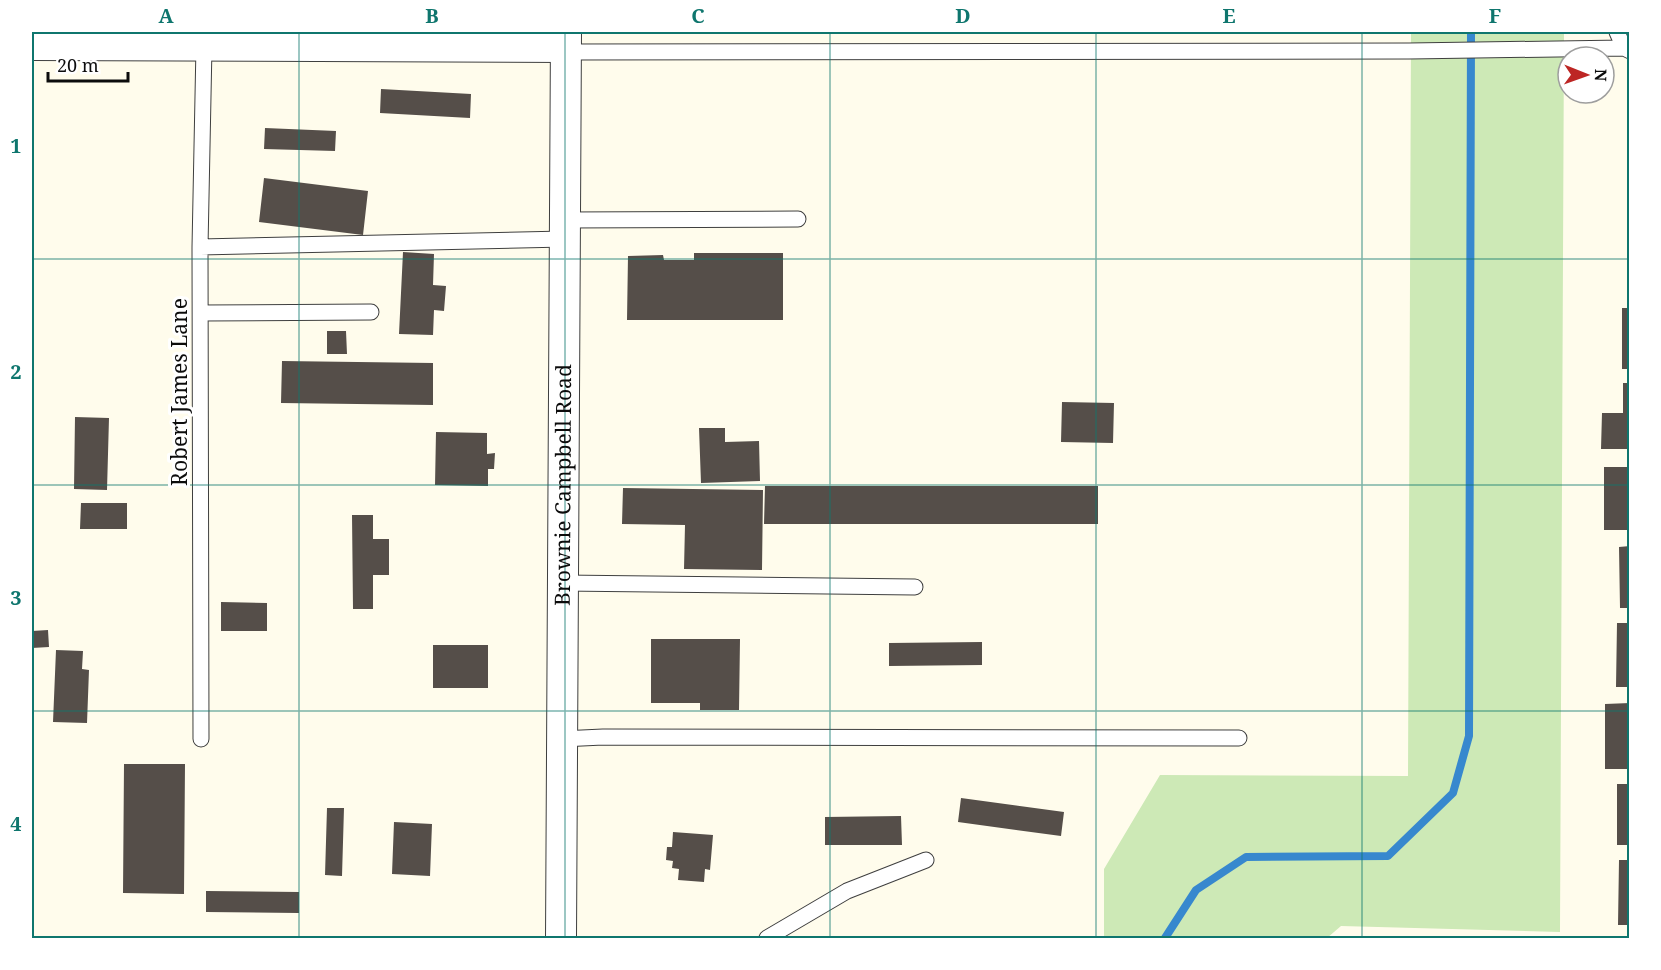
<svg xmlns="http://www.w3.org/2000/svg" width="1661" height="970" font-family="'Noto Serif',serif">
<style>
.green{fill:#cde9b6}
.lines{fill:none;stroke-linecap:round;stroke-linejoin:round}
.stream{stroke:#3788ce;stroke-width:8}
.building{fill:#554e49}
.service-casing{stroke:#3f3f3f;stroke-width:17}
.minor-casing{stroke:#3f3f3f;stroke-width:32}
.service{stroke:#fff;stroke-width:15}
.minor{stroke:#fff;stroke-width:30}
.grid{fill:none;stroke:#0f766e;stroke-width:1.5;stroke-opacity:0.55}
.labels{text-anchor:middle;stroke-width:6;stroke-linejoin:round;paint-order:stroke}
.street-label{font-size:21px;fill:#0c0c0c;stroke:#fff}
.neatline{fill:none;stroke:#0f766e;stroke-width:2}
.grid-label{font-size:20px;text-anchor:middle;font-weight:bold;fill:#0f766e}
</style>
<rect width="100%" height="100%" fill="#fffcec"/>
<path class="green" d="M1411,32h153l-4,900 -219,-6 -14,12h-223v-69l56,-94 248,1z"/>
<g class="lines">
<path class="stream" d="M1165,938l31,-48 50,-33 142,-1 65,-63 16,-57 2,-704"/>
</g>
<path class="building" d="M381,89l90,5 -1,24 -90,-5z
M265,128l71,3 -1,20 -71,-2z
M264,178l104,13 -5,44 -104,-13z
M403,252l31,2 -1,31 13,1 -2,25 -10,-1 -1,25 -34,-1z
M694,253h89v67h-156l1,-64 35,-1 1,5h30z
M1622,308h8v61h-8z
M327,331h19l1,23h-20z
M282,361l151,2v42l-152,-2z
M1623,383h7v66h-29l1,-36h21z
M1062,402l52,1 -1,40 -52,-1z
M75,417l34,1 -2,72 -33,-1z
M699,428h26v14l34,-1 1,40 -59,2z
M436,432l51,1v21l8,-1 -1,16h-6v17l-53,-1z
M1604,467h26v63h-26z
M765,486h333v38h-334z
M623,488l140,2 -1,80 -78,-1 1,-44 -63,-1z
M81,503h46v26h-47z
M352,515h21v24h16v36h-16v34h-20z
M1630,546v62h-10l-1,-61z
M221,602l46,1v28h-46z
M1617,623h13v64h-14z
M48,630l1,17 -17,1v-17z
M651,639h89l-1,71h-39v-7h-49z
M982,642v23l-93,1v-23z
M433,645h55v43h-55z
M56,650l27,1 -1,18 7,1 -2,53 -34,-1z
M1630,703v66h-25v-65z
M124,764h61l-1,130 -61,-1z
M1617,784h13v61h-13z
M961,798l103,14 -3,24 -103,-14z
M327,808h17l-2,68 -17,-1z
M901,816l1,29h-77v-28z
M394,822l38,2 -2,52 -38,-2z
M673,832l40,3 -3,35 -5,-1 -1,13 -26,-2 1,-11 -7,-1 1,-7 -7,-1 1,-13h5z
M1619,860h11v65h-12z
M206,891l93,1v21l-93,-1z"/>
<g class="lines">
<defs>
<path id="service" d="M1617,32l7,16 6,3
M566,52l843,-1 215,-3
M565,220l233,-1
M200,247l365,-8
M201,313l170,-1
M562,583l353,4
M201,739l-1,-492 4,-201
M561,739l42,-2 636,1
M767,938l80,-47 79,-31"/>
<g id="minor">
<path d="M32,45l534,2"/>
<path id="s1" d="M561,938l5,-906"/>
</g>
</defs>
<use href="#service" class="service-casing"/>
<use href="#minor" class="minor-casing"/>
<use href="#service" class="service"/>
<use href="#minor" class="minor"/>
</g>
<path class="grid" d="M299,32v906M565,32v906M830,32v906M1096,32v906M1362,32v906M32,259h1598M32,485h1598M32,711h1598"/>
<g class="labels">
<g class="street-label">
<text transform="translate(180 392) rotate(-90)" y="7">Robert James Lane</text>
<text dy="7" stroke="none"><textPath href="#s1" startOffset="453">Brownie Campbell Road</textPath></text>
</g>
</g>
<rect width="1661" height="970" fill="none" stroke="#ffffff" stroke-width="66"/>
<g transform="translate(1586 75) rotate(91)"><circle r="28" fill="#ffffff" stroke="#9e9e9e" stroke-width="1.5"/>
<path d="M0-4.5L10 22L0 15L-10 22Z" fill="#bd2624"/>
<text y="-9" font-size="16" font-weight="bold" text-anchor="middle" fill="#0c0c0c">N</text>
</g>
<path d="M48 72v9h80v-9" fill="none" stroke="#0c0c0c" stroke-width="3"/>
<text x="57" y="72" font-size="18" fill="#0c0c0c" stroke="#ffffff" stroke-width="4.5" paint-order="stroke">20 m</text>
<rect x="33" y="33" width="1595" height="904" class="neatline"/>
<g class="grid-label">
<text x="166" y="23">A</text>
<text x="432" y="23">B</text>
<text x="698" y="23">C</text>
<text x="963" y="23">D</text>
<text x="1229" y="23">E</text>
<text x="1495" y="23">F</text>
<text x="16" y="153">1</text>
<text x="16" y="379">2</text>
<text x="16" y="605">3</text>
<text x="16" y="831">4</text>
</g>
</svg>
